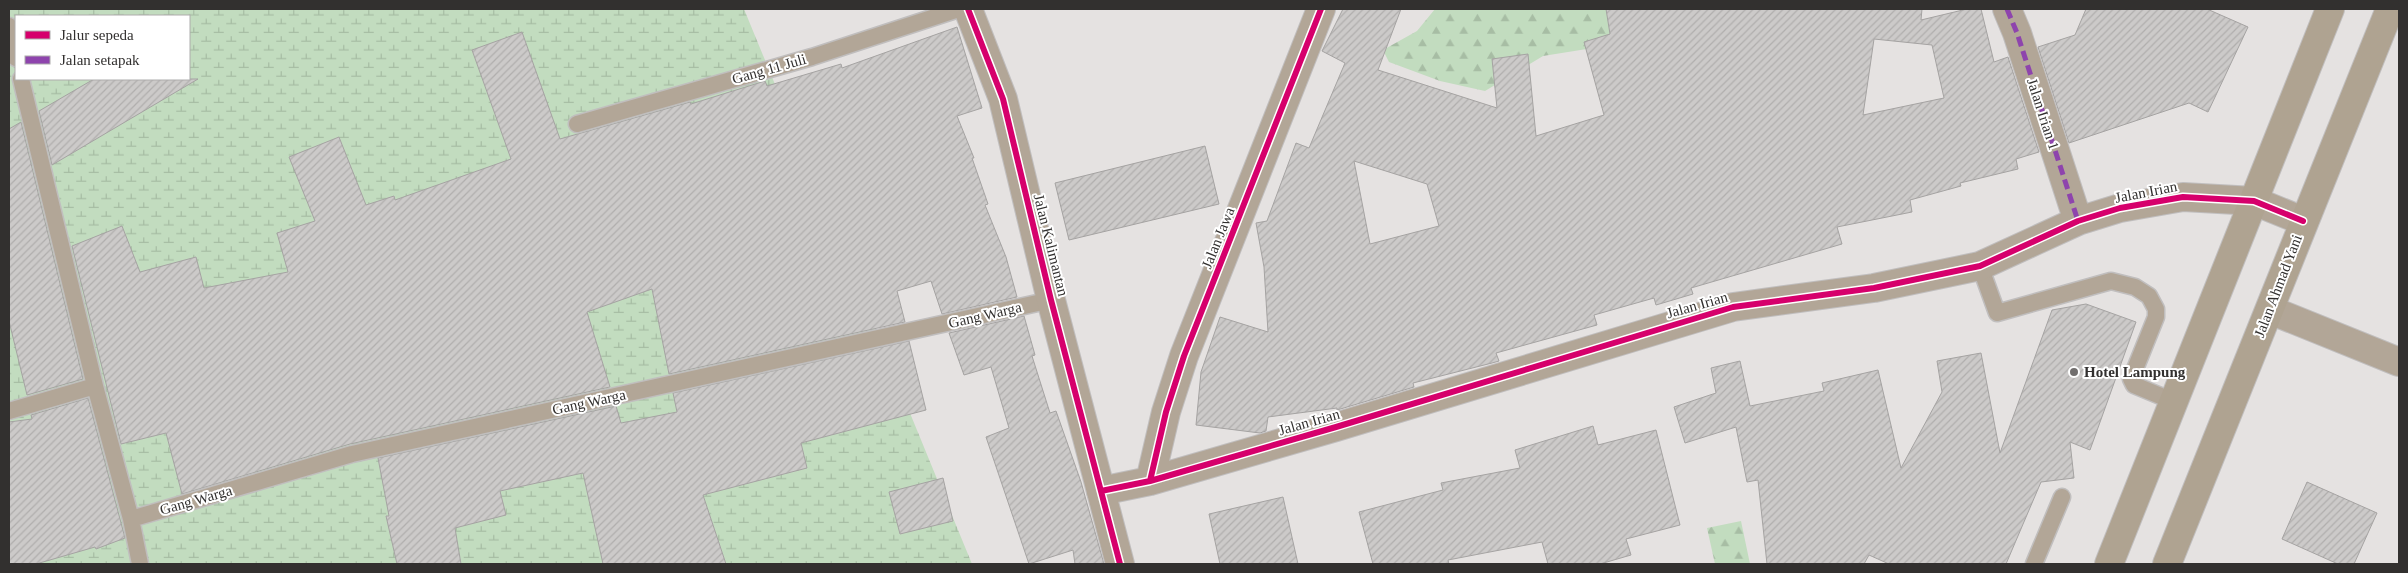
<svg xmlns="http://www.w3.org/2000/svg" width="2408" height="573" font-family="'Times New Roman',serif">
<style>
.forest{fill:url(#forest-firs)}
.wetland{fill:url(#wetland-marsh);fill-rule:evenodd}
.building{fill:url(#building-hatch);stroke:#a5a3a2;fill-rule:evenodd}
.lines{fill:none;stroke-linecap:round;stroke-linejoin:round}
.service-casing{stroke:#c0bebe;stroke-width:19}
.minor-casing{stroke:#c0bebe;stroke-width:30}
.tertiary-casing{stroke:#c0bebe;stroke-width:30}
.secondary-casing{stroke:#c0bebe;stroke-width:30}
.service{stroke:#b2a697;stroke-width:16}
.minor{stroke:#b2a697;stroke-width:28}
.tertiary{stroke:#b2a697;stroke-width:28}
.secondary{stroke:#afa391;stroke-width:28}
.quiet{stroke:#8e44ad;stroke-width:5;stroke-dasharray:10 5;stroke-linecap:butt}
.cycleway-casing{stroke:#fff;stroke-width:9}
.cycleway{stroke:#d6006c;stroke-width:6}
.poi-dot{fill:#716e6d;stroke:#fff;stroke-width:2}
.labels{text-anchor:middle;stroke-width:4;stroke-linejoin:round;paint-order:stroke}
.street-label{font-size:15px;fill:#32302f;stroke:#fff}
.poi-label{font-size:15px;font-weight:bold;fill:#32302f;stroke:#fff;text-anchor:start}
</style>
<defs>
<pattern id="forest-firs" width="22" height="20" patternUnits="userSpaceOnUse" patternTransform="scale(1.25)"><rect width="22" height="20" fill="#c2dcbf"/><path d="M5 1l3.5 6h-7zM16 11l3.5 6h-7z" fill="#a7bda4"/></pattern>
<pattern id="wetland-marsh" width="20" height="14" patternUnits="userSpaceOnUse" patternTransform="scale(1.25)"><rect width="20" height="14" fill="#c2dcbf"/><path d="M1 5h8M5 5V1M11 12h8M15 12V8" fill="none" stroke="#a7bda4"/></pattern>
<pattern id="building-hatch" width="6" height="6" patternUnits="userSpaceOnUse" patternTransform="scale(1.25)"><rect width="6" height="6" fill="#cccac9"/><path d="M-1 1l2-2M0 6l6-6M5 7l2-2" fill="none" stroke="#b0aead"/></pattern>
</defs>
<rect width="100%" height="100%" fill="#e5e2e1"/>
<path class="forest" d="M1435,9h189l-6,35 -75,12 -58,35 -45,-10 -51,-19 -6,-12 34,-19z
M1741,521l9,43h-35l-8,-36z"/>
<path class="wetland" d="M9,9h735l228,555h-963zM16,16h173v63h-173z"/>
<path class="building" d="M1343,9h58l-23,61 119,38 -5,-49 36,-5 8,82 68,-21 -20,-73 26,-8 -4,-25h316l-1,11 46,-11h14l13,53 14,-5 31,95 -23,7 2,10 -58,14 1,3 -51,14 2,12 -75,15 5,17 -151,44 2,6 -37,11 -2,-7 -60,17 3,10 -101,28 3,8 -7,2 -79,20 1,4 -77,23v-2l-69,9 -2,14 -6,2 -64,-8 5,-53 19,-55 48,15 -4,-65 -8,-44 11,-2 29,-78 13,5 36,-85 -23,-12zM1874,39l58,6 12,53 -81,17zM1354,161l73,23 12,42 -69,18z
M2086,9h121l41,18 -40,85 -19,-9 -120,40 -31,-96 37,-12z
M957,27l25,81 -25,8 17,42h-2l16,46 -3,1 21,52 11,40 -75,17 -11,-33 -34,10 8,31 -236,52 -17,-85 -65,23 23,75 -260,57 -168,50 -16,-61 -45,11 -49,-198 50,-20 18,46 56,-15 8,31 84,-16 -11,-39 38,-12 -26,-64 50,-20 27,68 28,-9 1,4 116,-41 -39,-109 50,-18 38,107 130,-37 1,2 74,-23 2,5 74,-22 1,4z
M94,79h104l-146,86 -13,-54z
M21,122l62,257 -56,16 -18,-74v-192z
M1205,146l14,58 -150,36 -14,-57z
M2086,304l50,18 -46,128 -20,-8 4,36 -33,4 -35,82h-117l-20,-9 -5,9h-97l-9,-84 -11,2 -11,-55 -51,16 -11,-36 42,-14 -5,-25 29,-7 10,45 74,-15 -2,-8 56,-13 23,98 41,-76 -5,-31 44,-8 19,100 52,-143z
M1024,316l11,39 -3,1 18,57 6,-2 25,71 23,82h-29l-2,-14 -44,14 -43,-127 23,-9 -18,-61 -27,8 -15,-42z
M909,341l17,69 -125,33 6,25 -104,27 23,69h-123l-20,-91 -83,18 6,24 -51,13 6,36h-64l-11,-48h3l-11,-58 238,-52 5,17 56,-11 -4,-19z
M88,398l37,140 -29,11 -1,-2 -59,17h-27v-142l23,-3 -1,-4z
M1593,426l5,19 58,-15 24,95 -54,14 5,16 -31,9h-52l-6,-22 -94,18 1,4h-76l-14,-52 84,-22 -2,-7 79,-15 -5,-18z
M943,478l10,43 -53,13 -11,-42z
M2307,482l70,31 -23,51h-16l-56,-25z
M1283,497l15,67h-78l-11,-50z"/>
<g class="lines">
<defs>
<path id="service" d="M9,26l7,32
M21,79l74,307 36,133 9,45
M577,124l235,-67 147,-48
M1980,266l17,47 114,-32 24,6 14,9 7,13v8l-25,62 3,6 41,17
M9,411l86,-25
M131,519l221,-65 699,-154
M2034,564l28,-67"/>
<path id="minor" d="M2007,9l10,24 61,188
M1150,481l16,-69 18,-56 137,-347
M1101,491l49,-10 186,-54 397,-120 141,-19 106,-22 98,-45 42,-13 63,-11 71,4 49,20"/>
<path id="tertiary" d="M968,9l35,90 48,201 69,264
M2270,310l129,52"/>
<path id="secondary" d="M2109,564l221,-555
M2167,564l223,-555"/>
</defs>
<use href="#service" class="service-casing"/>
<use href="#minor" class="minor-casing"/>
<use href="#tertiary" class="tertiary-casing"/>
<use href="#secondary" class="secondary-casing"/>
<use href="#service" class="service"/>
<use href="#minor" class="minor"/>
<use href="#tertiary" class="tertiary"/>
<use href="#secondary" class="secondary"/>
<path class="quiet" d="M2007,9l10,24 61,188"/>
<defs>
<path id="cycleway" d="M968,9l35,90 48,201 69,264
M1150,481l16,-69 18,-56 137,-347
M1101,491l49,-10 186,-54 397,-120 141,-19 106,-22 98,-45 42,-13 63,-11 71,4 49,20"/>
</defs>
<use href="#cycleway" class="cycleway-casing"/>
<use href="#cycleway" class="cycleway"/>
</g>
<circle class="poi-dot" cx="2074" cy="372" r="5"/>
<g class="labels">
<g class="street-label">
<text transform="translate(769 69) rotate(-16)" y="5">Gang 11 Juli</text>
<text transform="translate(2043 114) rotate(72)" y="5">Jalan Irian 1</text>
<text transform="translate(2146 192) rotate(-11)" y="5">Jalan Irian</text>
<text transform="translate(1218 238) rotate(-68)" y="5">Jalan Jawa</text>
<text transform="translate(1051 245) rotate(76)" y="5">Jalan Kalimantan</text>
<text transform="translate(2278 286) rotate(-69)" y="5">Jalan Ahmad Yani</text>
<text transform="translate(1697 305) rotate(-16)" y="5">Jalan Irian</text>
<text transform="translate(985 315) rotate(-13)" y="5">Gang Warga</text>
<text transform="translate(589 402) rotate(-12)" y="5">Gang Warga</text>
<text transform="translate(1309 422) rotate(-16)" y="5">Jalan Irian</text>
<text transform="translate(196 500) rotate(-16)" y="5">Gang Warga</text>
</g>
<g class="poi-label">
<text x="2084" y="377">Hotel Lampung</text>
</g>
</g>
<rect width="2408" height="573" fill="none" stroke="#32302f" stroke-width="20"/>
<rect x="15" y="15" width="175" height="65" fill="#ffffff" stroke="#adacac"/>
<rect x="25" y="31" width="25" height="8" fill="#d6006c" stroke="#adacac"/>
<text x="60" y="40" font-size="15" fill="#32302f">Jalur sepeda</text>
<rect x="25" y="56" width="25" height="8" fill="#8e44ad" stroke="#adacac"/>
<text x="60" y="65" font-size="15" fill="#32302f">Jalan setapak</text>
</svg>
